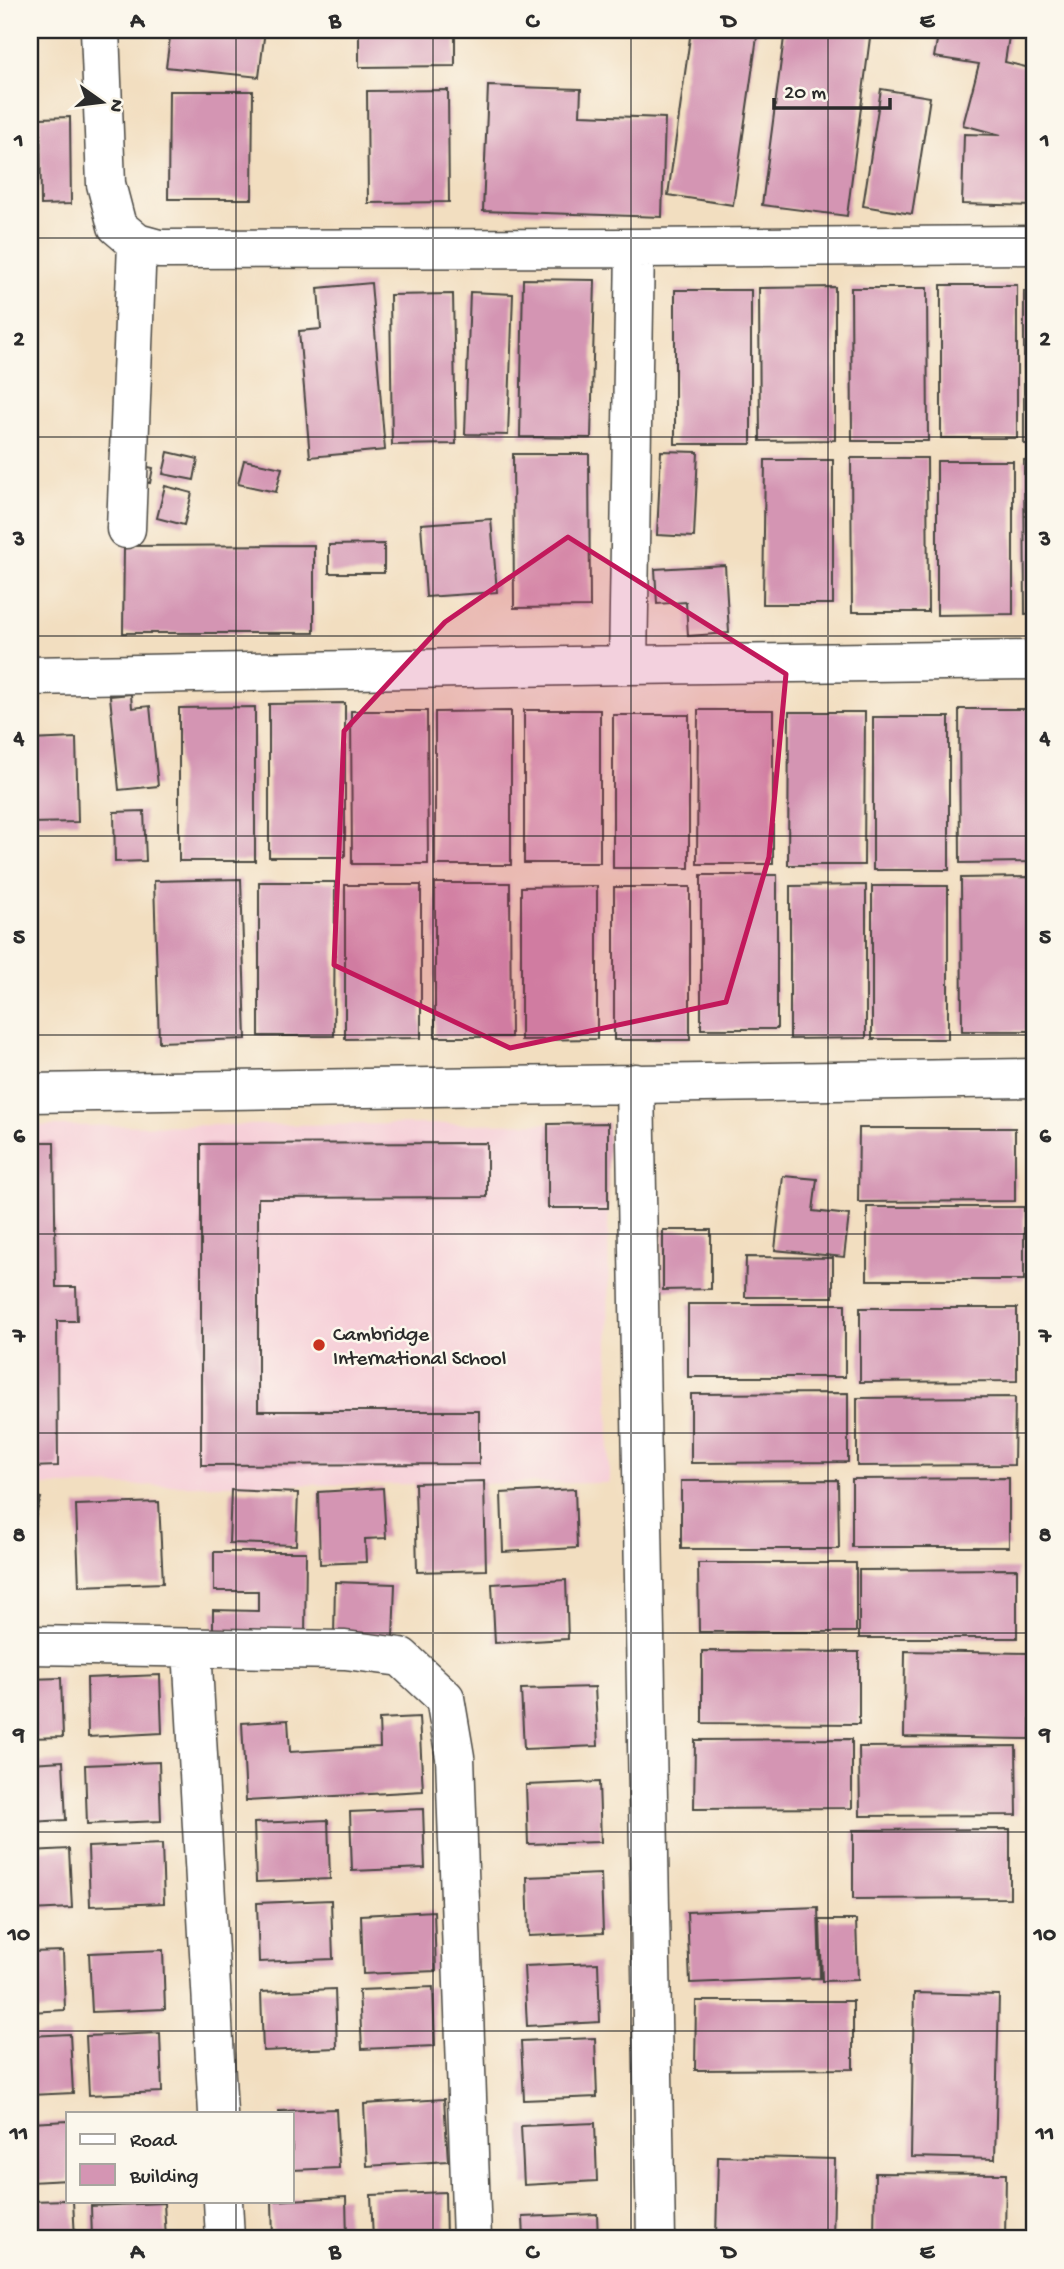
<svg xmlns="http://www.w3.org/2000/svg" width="1064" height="2269" font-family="'Gochi Hand',sans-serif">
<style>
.built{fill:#f6cfd8}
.building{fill:#d495b3}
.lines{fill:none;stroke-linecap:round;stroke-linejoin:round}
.minor-casing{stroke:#494641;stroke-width:41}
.minor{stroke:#fff;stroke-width:38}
.marked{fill:#c2185b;fill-opacity:0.2;stroke:#c2185b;stroke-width:5;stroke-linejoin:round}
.grid{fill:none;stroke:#2b2b2b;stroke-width:2;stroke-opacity:0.55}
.poi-dot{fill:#c8321e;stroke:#fbf7ec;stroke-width:2.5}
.labels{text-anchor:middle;stroke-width:5;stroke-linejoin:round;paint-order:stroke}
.poi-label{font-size:21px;fill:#2b2b2b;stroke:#fbf7ec;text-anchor:start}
.neatline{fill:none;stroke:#2b2b2b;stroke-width:2.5}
.grid-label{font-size:23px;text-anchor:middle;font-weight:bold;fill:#2b2b2b}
</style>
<rect width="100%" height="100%" fill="#fbf7ec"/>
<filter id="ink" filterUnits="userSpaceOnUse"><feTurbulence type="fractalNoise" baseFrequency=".0143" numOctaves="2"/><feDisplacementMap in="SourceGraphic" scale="14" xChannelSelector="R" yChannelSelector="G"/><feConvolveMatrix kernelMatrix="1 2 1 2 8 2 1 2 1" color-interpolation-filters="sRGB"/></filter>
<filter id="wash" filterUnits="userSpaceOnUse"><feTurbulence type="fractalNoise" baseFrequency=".00686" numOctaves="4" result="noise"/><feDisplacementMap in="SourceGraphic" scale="28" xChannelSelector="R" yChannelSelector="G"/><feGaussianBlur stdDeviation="1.57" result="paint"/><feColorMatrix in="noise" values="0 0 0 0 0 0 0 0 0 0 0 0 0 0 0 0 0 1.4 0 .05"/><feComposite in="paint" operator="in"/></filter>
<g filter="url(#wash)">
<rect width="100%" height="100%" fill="#f2dec0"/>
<path class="built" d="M608,1123l1,360 -579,3v-360z"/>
<g id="blocks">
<path class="building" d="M171,30h94l-6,47 -93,-10z
M359,30h96v36l-96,1z
M691,30h67l-25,175 -65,-10z
M785,30h86l-24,186 -85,-11z
M939,30h71l-5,32 29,7v137l-72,-2 2,-70 37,1 -38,-10 16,-61 -45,-7z
M488,86l93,3 -1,26 85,3 -3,99 -179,-6z
M881,89l49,8 -18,117 -49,-8z
M448,90l1,112 -81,1 -1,-112z
M169,91h84l-1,108h-84z
M70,117l1,87 -30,1 -1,-87z
M523,279l72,1 -4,158 -71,-1z
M371,283l14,167 -75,7 -11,-126 22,-2 -3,-41z
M941,285h76v153h-76z
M835,287v153l-75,1 -1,-153z
M851,288h76l1,153h-76z
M675,290h76v154h-76z
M1024,291h10v153h-10z
M470,292l43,2 -5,141 -43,-1z
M453,294l3,150 -64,1 -2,-150z
M661,451l37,1 -4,85 -37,-2z
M168,452l30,7 -4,21 -31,-6z
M513,454h76l1,153 -76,1z
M851,458h76l1,154h-76z
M244,460l38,8 -6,24 -38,-8z
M765,460h68v144h-70z
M1024,460h10v154h-9z
M937,461h76v153l-76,1z
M138,465l15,3 -3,15 -16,-3z
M165,486l27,7 -8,32 -27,-7z
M491,519l6,73 -71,5 -5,-73z
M384,544v29h-55v-28z
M314,545v88h-191l1,-87z
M725,565l4,68 -41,3 -2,-34 -29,2 -2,-35z
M131,694l1,14 18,-2 8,80 -39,4 -9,-94z
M345,703v154h-76v-153z
M255,707v154h-76v-153z
M959,709h75v153l-74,1z
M524,710h76v153h-76z
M698,710h75v154h-76z
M351,711h76l1,153h-76z
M511,711v154h-76v-153z
M789,712h76l-1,153h-76z
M613,715h76v153h-76z
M873,717h76v153h-76z
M76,738l2,84 -48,1v-83z
M144,811l2,50 -31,1 -1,-50z
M701,875h76v154h-76z
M1034,877v154h-72l-1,-153z
M241,879l5,160 -87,3 -5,-161z
M259,882h76l-1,154h-75z
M435,883h75l1,154h-76z
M345,885h76v153l-76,1z
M866,885v153l-76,1v-153z
M597,886v153l-76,1v-153z
M872,886h76v153h-76z
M614,887h76v153h-76z
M608,1123v85h-60v-84z
M859,1128h156v73l-157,1z
M30,1142h24l2,145h20l1,34h-20l1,145 -28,1z
M487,1143v54l-229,1v213h221v53l-278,1v-321z
M783,1176l34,3 -4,32 36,4 -5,42 -69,-7z
M867,1207h157v73h-157z
M663,1230h48v59l-48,1z
M746,1257l87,1v39h-88z
M688,1304h157v73h-157z
M860,1308h157v73l-157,1z
M848,1393v69l-157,1v-69z
M1015,1397l-1,68 -157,1v-68z
M1009,1478v69h-157v-68z
M838,1480l1,69h-158v-68z
M484,1481l2,89 -69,2 -2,-89z
M383,1488l3,50 -21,1 1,23 -46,2 -2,-72z
M575,1489l2,59 -74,4 -2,-59z
M231,1490l67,3 -2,52 -67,-2z
M30,1495l11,3 -11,36z
M159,1502l4,81 -84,3 -3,-81z
M214,1552h92l-1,86 -92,-1v-27l45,1v-20h-44z
M698,1563h158v69h-157z
M1017,1569v69h-158v-68z
M566,1580l2,59 -73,4 -3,-59z
M335,1582l60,2 -2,55 -59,-2z
M702,1651l157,1v72l-157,-1z
M905,1651l126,2 -1,86 -126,-2z
M160,1675l2,58 -74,4 -1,-59z
M61,1678l2,59 -33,1v-59z
M595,1687l3,59 -74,3 -3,-60z
M419,1717l4,74 -177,10 -4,-78 46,-3 2,32 90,-5 -1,-28z
M852,1739v69l-158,1 1,-69z
M1016,1746l1,69 -157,1 -1,-69z
M63,1761l3,59 -36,2v-59z
M159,1762l2,59 -74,3 -2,-59z
M599,1782l2,60 -73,2 -2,-59z
M423,1809l2,59 -73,3 -2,-59z
M328,1820l2,59 -74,3 -2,-59z
M1010,1829v69l-157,1v-69z
M162,1844l2,59 -74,3 -2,-59z
M69,1849l3,59 -42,2v-59z
M601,1874l2,59 -74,3 -2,-59z
M331,1900l2,59 -74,3 -2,-59z
M818,1907l2,71 -130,5 -3,-71z
M434,1911l2,60 -73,3 -2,-59z
M820,1920h36l2,60 -36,1z
M163,1950l2,59 -73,3 -3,-59z
M63,1951l2,59 -35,2v-60z
M598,1963l2,59 -73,4 -3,-60z
M433,1987l2,59 -73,3 -3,-59z
M335,1989l2,59 -74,3 -2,-59z
M914,1993l85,2 -4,164 -84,-2z
M696,2001h157v68l-158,1z
M160,2033l2,59 -73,3 -3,-59z
M70,2034l3,59 -43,2v-59z
M595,2038l2,59 -73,3 -3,-59z
M444,2099l4,62 -81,5 -3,-62z
M336,2109l3,59 -47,2v-57h-13v-2z
M68,2121v59l-38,2v-59z
M595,2123l2,58 -73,4 -3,-59z
M718,2156l117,3 -2,80h-117z
M875,2173l131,1 -1,65h-131z
M445,2192l1,47h-73l-2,-44z
M346,2197l1,42h-74l-1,-38z
M68,2200l5,1 2,38h-45v-38z
M164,2203l2,36h-74l-1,-33z
M597,2214l1,25h-74l-1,-22z"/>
</g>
</g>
<g filter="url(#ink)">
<use href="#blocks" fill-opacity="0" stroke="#494641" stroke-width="2"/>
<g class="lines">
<defs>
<path id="minor" d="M100,30l6,154 11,42 20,17 22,6 476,-1 399,-3
M126,529l11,-286
M628,665l7,-417
M30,676l598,-11 406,-5
M635,1083l21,1156
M30,1093l1004,-15
M30,1645l315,5 56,7 44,41 10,59 17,482
M192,1648l26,465
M223,2201l2,38"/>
</defs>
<use href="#minor" class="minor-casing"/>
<use href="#minor" class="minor"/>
</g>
</g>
<path class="marked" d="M568,537l218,137 -17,183 -43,145 -216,46 -176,-83 10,-234 101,-109z"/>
<path class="grid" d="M236,30v2083M433,30v2209M631,30v2209M828,30v2209M30,238h1004M30,437h1004M30,636h1004M30,836h1004M30,1035h1004M30,1234h1004M30,1433h1004M30,1633h1004M30,1832h1004M30,2031h1004M236,2201v38"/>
<circle class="poi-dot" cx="319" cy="1345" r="7"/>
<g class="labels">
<g class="poi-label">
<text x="333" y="1340">Cambridge<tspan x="333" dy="24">International School</tspan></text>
</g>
</g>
<rect width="1064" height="2269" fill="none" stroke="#fbf7ec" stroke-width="77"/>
<rect x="66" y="2112" width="228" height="91" fill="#fbf7ec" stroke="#a8a59f" stroke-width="2"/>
<rect x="80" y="2134" width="35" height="10" fill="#ffffff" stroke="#a8a59f" stroke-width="2"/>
<text x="130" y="2146" font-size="21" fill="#2b2b2b">Road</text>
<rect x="80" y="2164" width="35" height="21" fill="#d495b3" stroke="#a8a59f" stroke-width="2"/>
<text x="130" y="2182" font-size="21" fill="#2b2b2b">Building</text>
<g transform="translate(102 102) rotate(104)" stroke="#fbf7ec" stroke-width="5" paint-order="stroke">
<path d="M0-5L12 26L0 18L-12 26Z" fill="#2b2b2b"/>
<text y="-10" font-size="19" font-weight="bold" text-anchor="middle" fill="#2b2b2b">N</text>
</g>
<path d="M774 98v10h116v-10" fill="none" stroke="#2b2b2b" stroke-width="3.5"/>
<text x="784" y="98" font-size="21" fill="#2b2b2b" stroke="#fbf7ec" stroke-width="5" paint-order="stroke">20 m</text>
<rect x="38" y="38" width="988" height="2192" class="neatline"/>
<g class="grid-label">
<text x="137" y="27">A</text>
<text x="335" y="27">B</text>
<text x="532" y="27">C</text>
<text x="729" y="27">D</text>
<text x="927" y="27">E</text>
<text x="19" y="146">1</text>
<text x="1045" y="146">1</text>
<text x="19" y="345">2</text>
<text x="1045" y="345">2</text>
<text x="19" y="545">3</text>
<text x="1045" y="545">3</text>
<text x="19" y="744">4</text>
<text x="1045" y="744">4</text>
<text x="19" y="943">5</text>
<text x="1045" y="943">5</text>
<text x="19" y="1142">6</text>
<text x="1045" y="1142">6</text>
<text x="19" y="1342">7</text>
<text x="1045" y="1342">7</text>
<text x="19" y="1541">8</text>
<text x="1045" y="1541">8</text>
<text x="19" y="1740">9</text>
<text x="1045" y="1740">9</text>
<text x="19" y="1940">10</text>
<text x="1045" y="1940">10</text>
<text x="19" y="2139">11</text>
<text x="1045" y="2139">11</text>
<text x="137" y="2258">A</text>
<text x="335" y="2258">B</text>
<text x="532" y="2258">C</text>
<text x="729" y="2258">D</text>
<text x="927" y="2258">E</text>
</g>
</svg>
